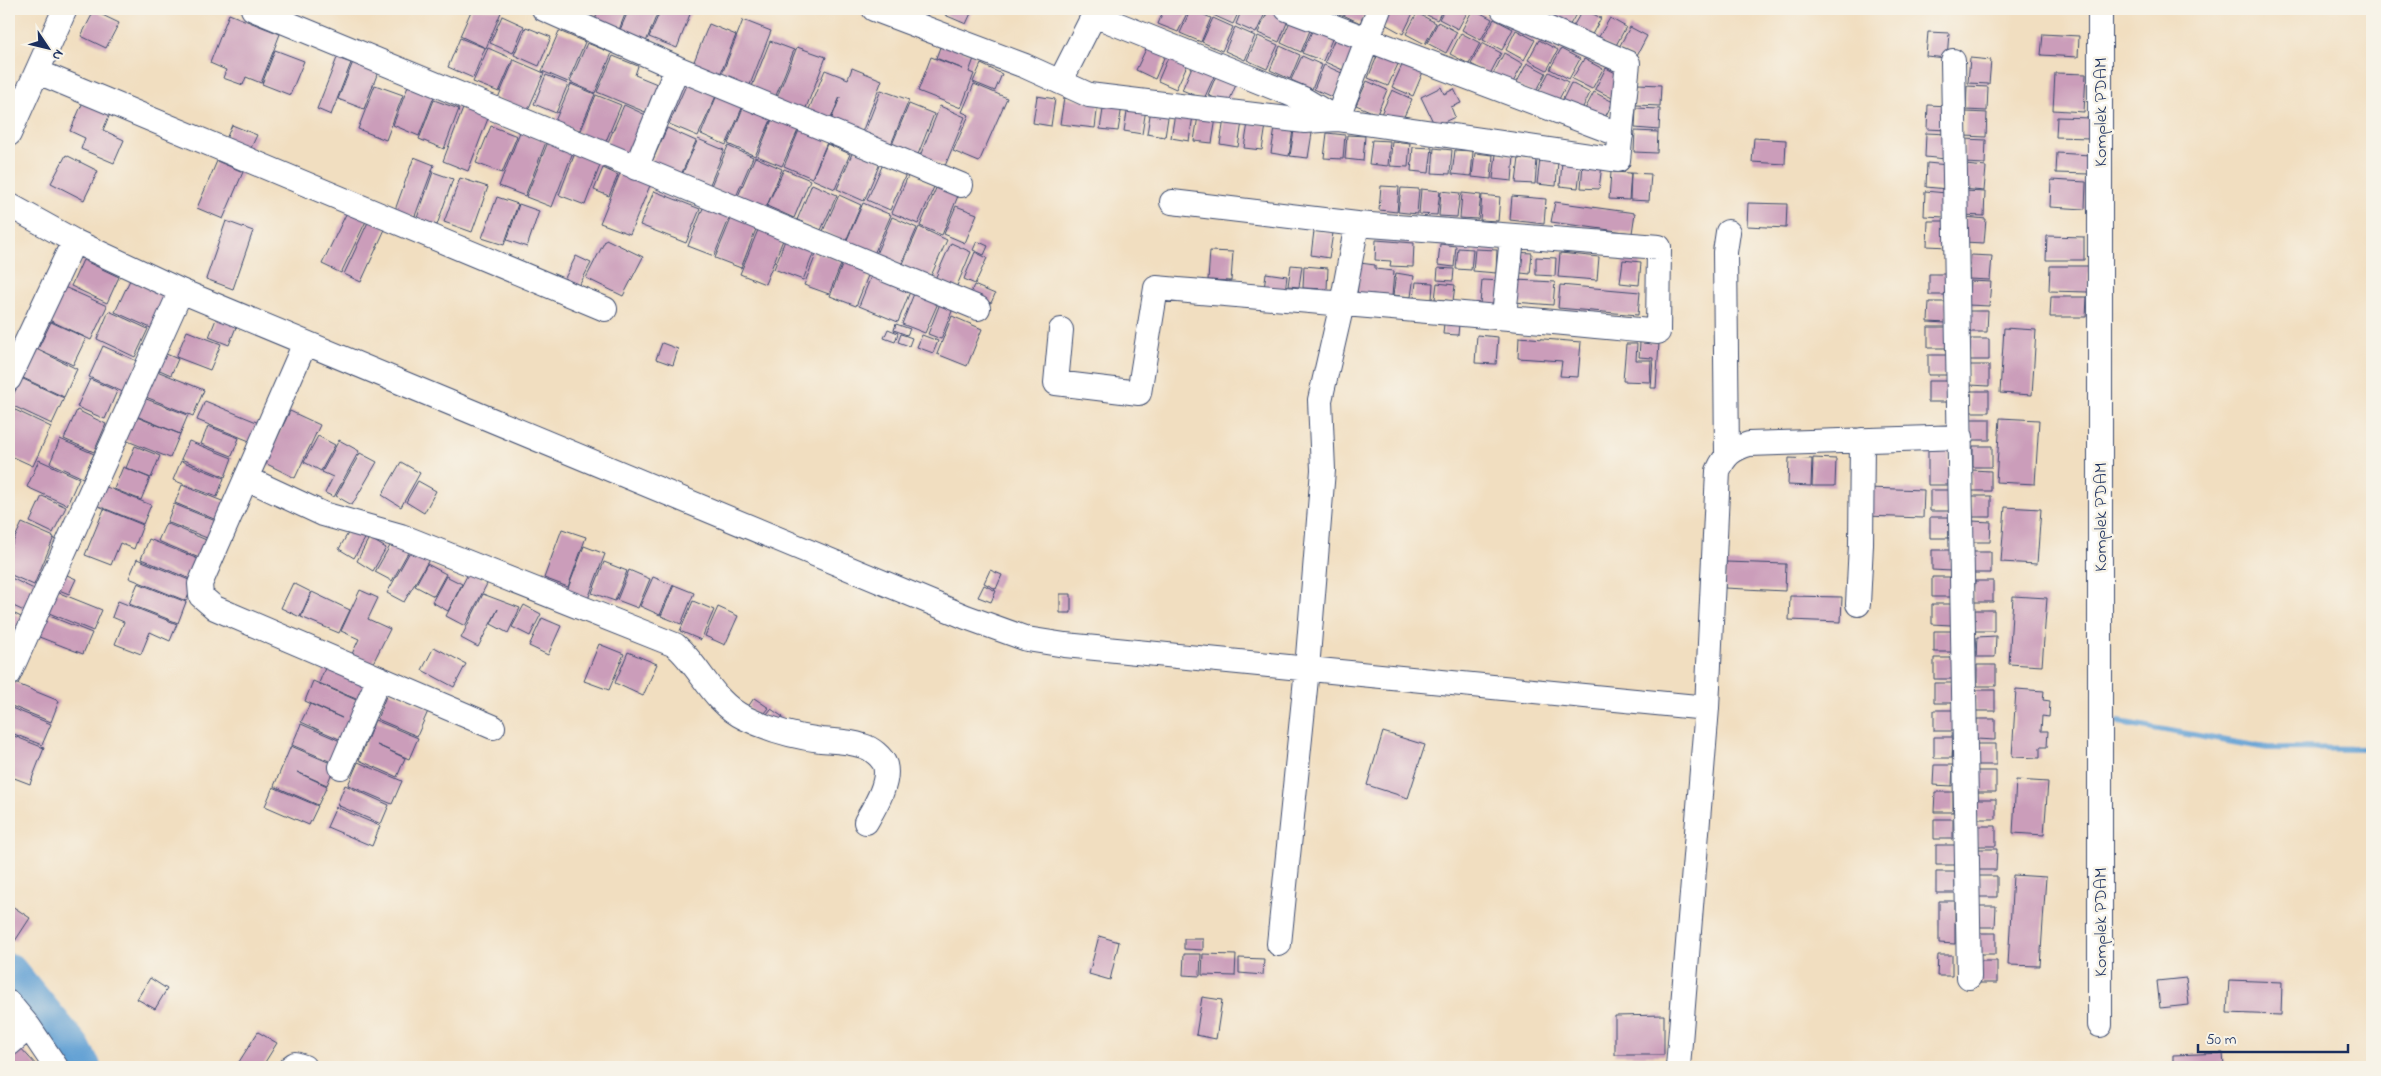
<svg xmlns="http://www.w3.org/2000/svg" width="2381" height="1076" font-family="'Indie Flower',sans-serif">
<style>
.lines{fill:none;stroke-linecap:round;stroke-linejoin:round}
.stream{stroke:#63a1d4;stroke-width:6}
.river{stroke:#63a1d4;stroke-width:36}
.building{fill:#cb9dba}
.street-casing{stroke:#3b496d;stroke-width:26}
.street{stroke:#fff;stroke-width:24}
.labels{text-anchor:middle;stroke-width:5;stroke-linejoin:round;paint-order:stroke}
.street-label{font-size:18px;fill:#1b2f5e;stroke:#f7f3e8}
</style>
<rect width="100%" height="100%" fill="#f7f3e8"/>
<filter id="ink" filterUnits="userSpaceOnUse"><feTurbulence type="fractalNoise" baseFrequency=".02" numOctaves="2"/><feDisplacementMap in="SourceGraphic" scale="10" xChannelSelector="R" yChannelSelector="G"/><feConvolveMatrix kernelMatrix="1 2 1 2 8 2 1 2 1" color-interpolation-filters="sRGB"/></filter>
<filter id="wash" filterUnits="userSpaceOnUse"><feTurbulence type="fractalNoise" baseFrequency=".0096" numOctaves="4" result="noise"/><feDisplacementMap in="SourceGraphic" scale="20" xChannelSelector="R" yChannelSelector="G"/><feGaussianBlur stdDeviation="1.12" result="paint"/><feColorMatrix in="noise" values="0 0 0 0 0 0 0 0 0 0 0 0 0 0 0 0 0 1.4 0 .05"/><feComposite in="paint" operator="in"/></filter>
<g filter="url(#wash)">
<rect width="100%" height="100%" fill="#f1dec0"/>
<g class="lines">
<path class="stream" d="M2119,722l148,26 105,1"/>
<path class="river" d="M9,971l63,76 11,20"/>
</g>
<g id="blocks">
<path class="building" d="M472,9l30,1 -16,38 -26,-12z
M578,9h19l-2,6z
M599,9h28l-11,29 -24,-10z
M629,9h30l-15,38 -27,-10z
M661,9h31l-15,39 -28,-11z
M910,9h20l-3,7z
M948,9h25l-7,15 -21,-9z
M1164,9h25l-11,23 -20,-8z
M1191,9l20,9 -10,24 -21,-9z
M1216,9h24l-7,15 -20,-9z
M1242,9h25l-11,24 -20,-9z
M1269,9l20,9 -10,24 -21,-9z
M1341,9h26l-7,14 -21,-10z
M1391,9h15l7,4 -10,21 -20,-11z
M1415,9h28l-6,11z
M1445,9h24l-11,20 -19,-10z
M1473,9l19,10 -11,21 -19,-10z
M1555,9h24l-11,19 -18,-9z
M1583,9l18,9 -12,22 -18,-10z
M94,11l25,12 -13,25 -25,-12z
M1417,13l19,10 -11,21 -19,-10z
M229,14l51,20 -19,49 -15,-6 -3,8 -20,-7 3,-8 -16,-7z
M502,16l22,10 -11,27 -23,-10z
M1213,18l20,9 -11,24 -20,-9z
M1610,18l16,9 -12,22 -17,-9z
M1291,19l20,9 -10,24 -20,-9z
M1494,19l19,10 -11,21 -19,-10z
M743,20l28,11 -23,59 -28,-11z
M1438,22l19,10 -11,21 -19,-10z
M709,24l27,11 -16,40 -27,-11z
M526,27l25,10 -12,29 -25,-11z
M1235,27l20,9 -10,24 -20,-9z
M1630,27l17,9 -12,23 -17,-10z
M1313,29l20,8 -10,24 -21,-8z
M1516,30l19,10 -11,20 -18,-10z
M559,31l26,11 -17,40 -26,-11z
M1928,32l21,1 -2,25 -21,-2z
M1461,33l19,10 -11,21 -19,-10z
M2043,34l36,2 -1,21 -37,-2z
M1258,36l20,9 -11,24 -20,-9z
M460,38l25,10 -12,30 -25,-11z
M1335,38l20,9 -10,24 -20,-9z
M1539,40l19,10 -11,20 -19,-10z
M770,41l24,9 -19,48 -24,-9z
M942,42l33,14 -6,16 5,2 -13,34 -43,-17 13,-34 32,12 -27,-11z
M587,43l25,10 -17,40 -25,-11z
M1482,43l19,10 -11,21 -19,-10z
M1148,45l18,8 -11,26 -19,-9z
M1280,46l20,9 -10,24 -20,-9z
M797,47l29,10 -22,56 -29,-11z
M488,48l25,11 -14,33 -26,-10z
M1561,49l19,10 -11,20 -19,-10z
M275,50l29,11 -14,34 -28,-11z
M1170,53l19,8 -13,28 -18,-8z
M1504,53l19,11 -11,20 -19,-10z
M1378,54l21,8 -11,24 -20,-8z
M613,56l25,10 -3,9 27,11 -12,28 -53,-22z
M1302,56l20,9 -10,24 -21,-9z
M337,58l14,5 -20,52 -14,-6z
M1970,58l21,2 -2,24 -21,-1z
M1584,59l19,10 -11,20 -20,-10z
M514,60l30,13 -16,37 -30,-12z
M353,62l25,10 -14,37 -26,-10z
M1194,62l22,10 -12,27 -22,-9z
M1403,63l20,9 -10,24 -21,-9z
M1527,63l19,10 -11,21 -19,-10z
M981,64l21,10 -7,17 -22,-9z
M1324,65l20,9 -10,24 -20,-9z
M852,68l30,12 -21,55 -31,-12 10,-26 -11,26 -22,-9 18,-44 23,9z
M1606,68l19,10 -11,21 -19,-10z
M1218,71l20,9 -10,24 -20,-9z
M1549,72l19,10 -11,21 -19,-10z
M2055,73l31,1 -2,38 -31,-2z
M546,75l22,9 -12,29 -22,-9z
M1367,81l20,9 -10,24 -21,-9z
M687,83l29,13 -18,40 -29,-12z
M1571,83l19,10 -10,20 -19,-10z
M409,84l26,10 -16,42 -26,-11z
M571,84l24,10 -16,38 -24,-11z
M974,84l33,14 -28,64 -26,-11 16,-36 -7,-3z
M1638,84l23,1 -1,21 -24,-1z
M375,85l28,10 -17,45 -28,-11z
M1967,86l21,1 -1,24 -21,-1z
M1441,87l3,7 10,-5 7,14 -10,4 4,10 -20,9 -14,-29z
M881,90l28,10 -19,47 -27,-11z
M1392,90l20,9 -11,24 -20,-9z
M1594,92l19,10 -11,21 -19,-10z
M596,95l25,10 -17,41 -25,-11z
M717,95l26,11 -17,39 -25,-11z
M1037,96l18,3 -4,27 -18,-3z
M1064,98l34,5 -3,25 -35,-4z
M434,100l25,9 -15,40 -25,-10z
M83,102l27,12 -7,16 21,10 -10,23 -33,-14 4,-11 -15,-7z
M1104,103l18,3 -4,25 -18,-2z
M909,104l25,10 -17,43 -26,-10z
M624,105l24,11 -18,41 -24,-10z
M1928,105l21,1 -1,24 -21,-1z
M464,106l25,10 -21,55 -25,-10z
M940,106l25,11 -20,49 -25,-10z
M1128,106l18,3 -4,25 -18,-3z
M743,108l28,12 -16,36 -27,-12z
M1636,108l24,1 -1,21 -24,-2z
M1151,109l18,2 -4,26 -18,-3z
M1966,112l21,1 -1,24 -21,-1z
M1175,113l18,3 -4,25 -18,-3z
M1198,116l18,2 -4,25 -18,-2z
M773,117l26,11 -17,38 -25,-10z
M2057,117l34,1 -1,20 -34,-1z
M1224,119l18,3 -4,25 -18,-3z
M1248,123l18,2 -4,25 -18,-2z
M232,125l25,10 -7,15 -24,-11z
M491,126l26,10 -15,37 -26,-10z
M667,128l29,13 -16,36 -29,-13z
M800,128l28,12 -16,38 -28,-12z
M1275,128l18,2 -4,26 -18,-3z
M1294,130l18,3 -4,25 -18,-2z
M1635,131l23,1 -1,21 -23,-1z
M520,132l26,10 -21,54 -26,-10z
M1327,133l18,2 -2,24 -19,-1z
M1926,133l21,1 -1,25 -21,-2z
M1347,135l18,1 -2,25 -18,-2z
M1754,138l32,2 -1,24 -33,-2z
M698,139l26,11 -16,39 -27,-12z
M1965,139l21,1 -1,24 -21,-1z
M1372,140l18,1 -2,25 -19,-2z
M1392,141l18,2 -2,24 -18,-1z
M548,142l25,10 -21,55 -26,-10z
M827,144l23,10 -15,35 -23,-10z
M728,146l25,11 -18,42 -25,-11z
M1413,147l19,1 -3,25 -18,-2z
M1434,148l18,2 -2,24 -18,-1z
M854,149l27,12 -17,40 -27,-12z
M1455,150l18,1 -2,25 -19,-2z
M575,153l26,10 -16,42 -26,-10z
M1475,153l18,2 -2,24 -19,-2z
M2057,153l33,2 -1,19 -33,-1z
M1496,154l18,2 -2,25 -19,-2z
M66,155l32,16 -14,29 -33,-17z
M414,157l20,8 -19,51 -20,-6z
M755,157l27,12 -16,39 -28,-12z
M1519,158l18,2 -2,24 -19,-1z
M1540,159l18,2 -2,25 -19,-2z
M217,161l26,11 -20,47 -26,-11z
M1562,162l19,1 -3,25 -18,-2z
M1583,163l19,2 -3,24 -18,-1z
M1927,163l21,2 -1,24 -21,-2z
M883,164l23,10 -16,36 -23,-10z
M1965,165l21,2 -2,24 -21,-2z
M603,168l15,7 -9,21 -15,-6z
M784,169l26,11 -16,38 -27,-12z
M621,171l30,12 -21,51 -30,-11z
M433,172l20,7 -16,46 -20,-7z
M1611,172l20,1 -2,27 -20,-1z
M1631,173l20,1 -2,27 -19,-1z
M908,176l26,11 -16,37 -26,-11z
M460,178l28,9 -16,45 -28,-10z
M2051,180l35,2 -1,27 -35,-2z
M812,184l25,11 -16,35 -24,-10z
M937,186l21,10 -16,39 -22,-9z
M1381,186l18,1 -2,25 -18,-2z
M1401,188l18,1 -2,25 -19,-2z
M1421,189l19,2 -3,24 -18,-1z
M654,191l46,18 -14,34 -46,-18z
M1441,191l19,2 -3,24 -18,-1z
M1925,191l21,2 -1,24 -21,-1z
M1964,191l21,1 -1,24 -22,-1z
M1462,193l19,2 -3,24 -18,-1z
M839,195l22,10 -15,36 -23,-10z
M1482,195l18,2 -2,24 -18,-1z
M1512,196l34,3 -2,25 -34,-4z
M497,197l21,7 -14,41 -22,-7z
M1555,202l80,11 -3,20 -81,-11z
M705,203l26,11 -17,42 -26,-10z
M863,203l28,12 -17,39 -28,-12z
M1748,203l39,1 -1,24 -39,-2z
M519,204l20,7 -12,36 -20,-7z
M956,206l21,8 -12,29 -21,-9z
M348,210l19,9 -26,54 -19,-9z
M733,214l25,10 -17,44 -26,-10z
M892,217l25,11 -16,37 -25,-11z
M1965,217l21,2 -2,24 -21,-1z
M369,220l17,7 -25,55 -17,-8z
M226,221l27,10 -20,58 -27,-10z
M1928,221h21l-1,26 -21,-1z
M760,225l25,10 -20,49 -25,-10z
M919,227l28,13 -17,38 -28,-12z
M1314,231l19,2 -4,25 -18,-3z
M787,235l29,12 -13,33 -29,-11z
M2047,236l37,1v23h-38z
M606,239l37,18 -20,39 -37,-18z
M1376,240l38,3 -1,24 -23,-1 1,-5 -16,-1z
M977,241l11,5 -4,9 -11,-5z
M951,243l20,9 -15,36 -21,-9z
M1440,244l16,2 -2,21 -16,-2z
M1458,248l15,1 -2,21 -15,-1z
M1475,249l22,1 -1,23 -23,-2z
M1210,251l23,1 -2,29 -23,-1z
M817,252l25,10 -13,32 -25,-9z
M975,252l12,6 -12,26 -11,-5z
M1513,252l19,1 -2,21 -18,-2z
M1560,253l39,4 -2,23 -39,-3z
M1971,255l21,1 -2,24 -21,-1z
M576,256l15,7 -12,23 -14,-8z
M1536,257l20,1 -1,18 -19,-1z
M845,258l26,10 -15,38 -26,-10z
M83,260l36,17 -12,26 -36,-17z
M1623,260l18,2 -2,23 -19,-2z
M1360,263l15,2v4l19,2 -2,25 -20,-2v4l-15,-2z
M1291,265l11,1 -3,21 -11,-1z
M1304,266l24,2 -1,21 -24,-1z
M2050,266h39l-1,26 -39,-1z
M1438,268l16,1 -1,12 -16,-1z
M874,269l39,15 -15,38 -39,-16z
M1266,273l21,3 -2,16 -21,-2z
M1396,273l18,3 -3,21 -18,-2z
M1929,274h19l-1,21h-18z
M130,280l37,17 -14,32 -38,-17z
M1482,280l20,1 -2,25 -20,-2z
M1516,280l39,2 -2,23 -39,-3z
M1970,281l21,1 -2,24 -21,-1z
M1416,282l17,1 -1,16 -18,-1z
M1437,283l18,2 -2,16 -18,-2z
M974,285l21,9 -4,9 -21,-9z
M1560,285l80,7 -2,23 -80,-7z
M62,286l45,20 -16,34 -44,-21z
M917,286l24,10 -16,37 -23,-9z
M2051,297h36l-1,20h-36z
M941,301l13,5 -13,33 -13,-5z
M1929,302h18v21l-19,-1z
M109,311l39,18 -13,28 -38,-18z
M1969,311h19l-1,21h-18z
M218,314l20,8 -9,23 -20,-8z
M952,316l30,13 -15,37 -30,-12z
M51,322l35,16 -13,27 -35,-16z
M1444,323l15,1 -1,11 -15,-1z
M896,324l14,5 -3,6 -13,-5z
M1928,327h20l-1,21h-19z
M2004,328l32,2 -4,65 -32,-2z
M888,329l10,4 -3,9 -11,-4z
M187,331l34,13 -11,26 -34,-13z
M901,334l11,4 -3,8 -11,-4z
M922,335l16,6 -5,12 -16,-6z
M1477,335l21,2 -2,27 -21,-1z
M1519,337l62,5 -3,35 -18,-1 2,-15 -44,-3z
M1970,339h19v21h-19z
M1640,342l19,1 -3,45h-5l2,-30 -14,-1z
M662,343l16,6 -5,16 -17,-6z
M1626,344h11l-1,16h15l-1,22 -27,-1z
M103,346l36,16 -14,31 -36,-16z
M34,348l43,21 -13,28 -43,-20z
M159,351l19,8 -7,16 -18,-8z
M1928,355h19v20h-19z
M1970,365h19v21l-19,-1z
M152,369l52,21 -11,26 -52,-21z
M21,378l43,20 -12,26 -43,-20z
M90,379l27,12 -12,28 -28,-12z
M1928,381h19v21h-19z
M1970,391h19v21h-19z
M141,397l47,18 -8,19 -46,-19z
M205,401l54,22 -7,19 -55,-22z
M9,407l42,20 -18,39 -24,-11z
M77,410l29,14 -12,28 -30,-13z
M290,411l30,14 -25,53 -30,-15z
M134,416l46,18 -10,24 -45,-18z
M2000,418l39,2 -4,64 -39,-2z
M1971,419h19v21h-19z
M208,426l31,12 -7,18 -31,-12z
M318,436l17,9 -14,26 -17,-9z
M60,439l34,15 -11,24 -33,-15z
M339,440l20,11 -25,46 -9,-4 8,-16 -11,-5z
M189,441l43,17 -7,19 -44,-18z
M135,446l25,10 -9,22 -25,-10z
M1973,446h19v21h-19z
M1928,448h21l-1,37h-20z
M360,453l17,9 -25,43 -16,-9z
M1789,458l23,1 -1,27 -23,-1z
M1813,458l23,1 -1,27h-23z
M39,460l40,18 -12,27 -40,-18z
M181,461l43,17 -7,19 -44,-17z
M401,462l19,11 -19,34 -19,-12z
M123,467l27,11 -9,22 -27,-11z
M1972,470l19,1v20h-19z
M418,481l18,10 -12,22 -18,-11z
M182,485l45,18 -8,18 -44,-18z
M104,486l47,19 -8,19 -47,-19z
M1868,488l56,2 -1,28 -57,-2z
M1930,490h19v21h-19z
M42,496l24,11 -13,26 -23,-11z
M1972,496h19v21h-19z
M174,504l44,18 -6,18 -45,-18z
M2005,507l36,2 -4,55 -36,-2z
M104,509l39,16 -9,24 -14,-6 -9,22 -26,-10z
M1930,517h19v21h-19z
M1972,521l19,1 -1,20h-18z
M22,523l32,14 -20,48 -25,-11v-27l1,1z
M166,523l45,19 -7,18 -46,-19z
M351,528l15,9 -12,21 -15,-9z
M562,529l24,8 -18,50 -24,-9z
M369,538l17,10 -13,23 -16,-10z
M149,539l54,22 -8,20 -54,-22z
M394,539l16,10 -18,32 -17,-9z
M584,546l21,8 -17,45 -21,-8z
M412,548l18,10 -26,44 -17,-9z
M1932,550h19v21l-19,-1z
M1972,552h19v21h-19z
M137,559l57,23 -8,19 -57,-23z
M604,562l23,9 -12,30 -23,-8z
M1726,562l60,2 -1,27 -60,-3z
M427,564l19,10 -12,22 -19,-10z
M629,570l21,9 -12,29 -21,-8z
M990,570l12,5 -6,14 -12,-6z
M60,572l16,7 -7,15 -15,-6z
M469,572l19,10 -23,44 -19,-10z
M446,576l16,8 -14,27 -16,-9z
M9,577l25,12 -10,22 -15,-7z
M653,577l20,8 -13,30 -20,-9z
M1932,577h19v20h-19z
M1975,581h18v21h-19z
M138,583l48,19 -8,21 -49,-19z
M293,583l18,9 -11,25 -19,-9z
M674,585l20,8 -13,31 -20,-8z
M984,585l12,6 -5,11 -13,-5z
M52,590l50,20 -9,21 -49,-20z
M360,590l18,8 -10,21 22,10 -17,34 -21,-9 7,-15 -18,-8z
M312,592l38,18 -11,23 -38,-16z
M483,594l37,14 -12,25 -17,-9 7,-15 -20,38 -17,-9z
M1060,594h11v19h-11z
M1790,596l52,1 -1,25 -52,-2z
M2013,596l34,2 -5,68 -33,-2z
M118,601l59,23 -7,17 -20,-9 -9,22 -26,-10 9,-22 -12,-5z
M693,601l21,9 -13,30 -21,-9z
M1932,604h19v21l-19,-1z
M524,605l17,9 -11,22 -18,-9z
M718,607l20,9 -13,29 -20,-9z
M1975,610h19v21h-19z
M9,611l12,6 -10,22 -2,-1z
M42,613l50,20 -9,21 -49,-19z
M542,618l19,8 -13,29 -19,-9z
M1934,631h20l-1,21h-19z
M1996,636l-1,21h-19l1,-20z
M599,644l25,10 -15,36 -25,-9z
M434,647l32,17 -12,23 -32,-17z
M628,652l29,12 -14,32 -28,-13z
M1934,658h19v21h-19z
M327,663l45,19 -9,20 -44,-19z
M1977,665h19v21h-19z
M10,681l49,20 -8,21 -42,-17z
M313,681l50,22 -17,39 -45,-20 9,-18 32,14 -37,-17z
M1934,683h19v20h-19z
M2016,689l28,2 -1,9 7,1 -1,16 -7,-1 -1,15h7l-1,16h-7v11l-28,-1z
M1976,690h19v21h-19z
M388,691l41,18 -12,27 -40,-17z
M754,698l15,10 -8,10 -13,-11z
M9,707l42,17 -9,21 -33,-13z
M771,709l12,8 -7,11 -13,-9z
M1934,710h19v21h-19z
M1977,719h18v21l-19,-1z
M375,720l43,18 -9,21 -32,-14 28,13 -8,19 -38,-17z
M301,724l44,19 -9,21 -44,-19z
M1383,732l42,13 -17,53 -41,-13z
M9,734l35,14 -14,36 -21,-8z
M1934,737h19l-1,21h-18z
M1977,744h19v21h-19z
M291,746l44,19 -8,20 -30,-13 30,14 -9,19 -44,-19z
M358,762l44,19 -10,23 -44,-19z
M1934,765h19l-1,21 -19,-1z
M1977,771h19v21h-19z
M2016,780l32,2 -4,53 -31,-2z
M345,785l44,20 -8,19 -44,-19z
M273,787l45,19 -9,19 -44,-19z
M1935,792h18v20h-19z
M1977,799h19v20h-19z
M336,807l44,19 -8,20 -45,-19z
M1934,819h19v20h-19z
M1977,826h19v20h-19z
M1936,845h19v20h-19z
M1978,849h19l-1,21h-19z
M1936,872h19v21h-19z
M2013,875l33,2 -6,89 -32,-1z
M1978,876h19v21h-19z
M1939,901h16v43l-16,-1z
M9,904l21,14 -15,23 -6,-4z
M1977,906h19l-1,21h-18z
M1977,933h19v21h-19z
M1099,936l20,6 -9,38 -21,-6z
M1184,939h19v11l-19,-1z
M1184,954h17l-1,22 -17,-1z
M1203,954l33,1 -1,21 -33,-1z
M1938,955h14v21h-15z
M1239,958l25,1 -1,16 -24,-2z
M1980,961h17v22h-18z
M150,978l17,11 -12,20 -18,-10z
M2186,978l3,27 -29,3 -3,-27z
M2229,980l53,2 -1,33 -54,-2z
M1202,997l20,3 -6,39 -20,-4z
M1664,1015v40h-49v-39z
M258,1032l19,11 -15,24h-21l-4,-2z
M19,1046l19,21h-29v-12z
M2223,1053l1,14h-51v-12z"/>
</g>
</g>
<g filter="url(#ink)">
<use href="#blocks" fill-opacity="0" stroke="#3b496d" stroke-width="1"/>
<g class="lines">
<defs>
<path id="street" d="M253,9l725,299
M544,9l133,59 284,117
M874,9l151,57 64,29 216,26 32,-2 42,-110
M1287,9l334,126
M2100,9v1016
M1094,15l209,84 34,20 281,41 10,-97 -125,-54
M1953,61l16,916
M38,72l567,237
M1060,82l37,-73
M9,134l56,-125
M636,168l41,-100
M1172,202l185,22
M9,205l65,36 107,50 -172,383
M181,291l785,326 61,22 38,6 642,63 -29,359
M1504,316l8,-79
M1061,330l-5,53 83,10 17,-105c168,15 335,27 502,44l1,-85 -302,-23 -15,80 -22,96 3,70 -16,199 -28,275
M305,343l-105,241 1,12 14,12 278,119
M9,379l65,-138
M1727,455l-2,-203 3,-20
M246,478l77,36 78,22 274,109c26,22 37,57 70,73 23,11 51,19 76,22 14,1 28,1 42,6 8,2 19,11 22,19 5,18 -11,43 -19,57
M1858,604l3,-60 1,-104
M1707,708l11,-237c7,-16 14,-22 31,-27l212,-7
M341,767l38,-89
M9,1003l20,24 27,40
M9,1044l20,-17
M291,1067l4,-3 9,3"/>
</defs>
<use href="#street" class="street-casing"/>
<use href="#street" class="street"/>
</g>
</g>
<g class="labels">
<g class="street-label">
<text transform="translate(2100 112) rotate(-90)" y="6">Komplek PDAM</text>
<text transform="translate(2100 517) rotate(-90)" y="6">Komplek PDAM</text>
<text transform="translate(2100 922) rotate(-90)" y="6">Komplek PDAM</text>
</g>
</g>
<rect width="2381" height="1076" fill="none" stroke="#f7f3e8" stroke-width="30"/>
<g transform="translate(48 48) rotate(125)" stroke="#f7f3e8" stroke-width="4" paint-order="stroke">
<path d="M0-4L9 19L0 12L-9 19Z" fill="#1b2f5e"/>
<text y="-8" font-size="14" font-weight="bold" text-anchor="middle" fill="#1b2f5e">N</text>
</g>
<path d="M2198 1044v8h150v-8" fill="none" stroke="#1b2f5e" stroke-width="2.5"/>
<text x="2206" y="1044" font-size="15" fill="#1b2f5e" stroke="#f7f3e8" stroke-width="4" paint-order="stroke">50 m</text>
</svg>
